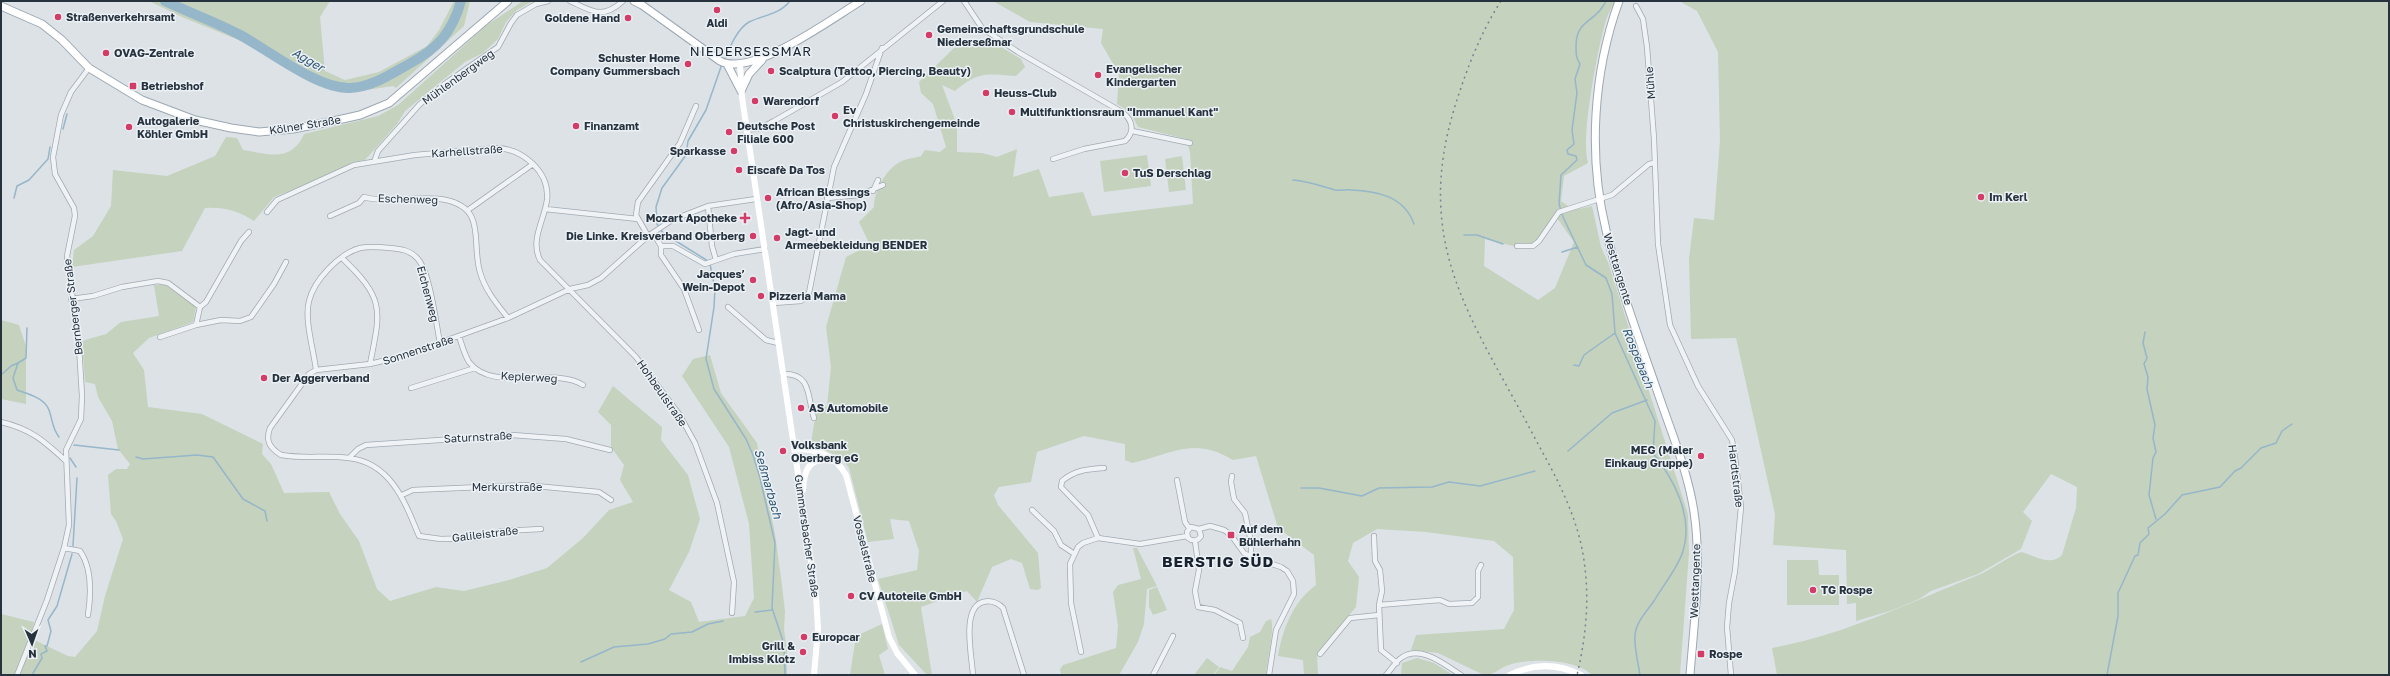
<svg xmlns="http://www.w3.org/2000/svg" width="2390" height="676" font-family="'Golos Text',sans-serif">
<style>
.green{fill:#c5d2be;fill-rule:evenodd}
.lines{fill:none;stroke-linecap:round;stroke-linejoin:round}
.stream{stroke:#96b6c9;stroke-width:1.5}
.river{stroke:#96b6c9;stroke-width:10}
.street-casing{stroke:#a2aab1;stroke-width:6}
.primary-casing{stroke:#9ca8b3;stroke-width:9}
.street{stroke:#f0f3f6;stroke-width:4.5}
.secondary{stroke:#fff;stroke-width:6}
.primary{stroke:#fff;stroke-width:7}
.rail{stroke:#768491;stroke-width:1.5;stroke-dasharray:2 4;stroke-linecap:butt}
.poi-dot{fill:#d23c67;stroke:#ecf1f5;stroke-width:1.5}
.labels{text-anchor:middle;stroke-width:3;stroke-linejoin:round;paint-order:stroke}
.poi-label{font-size:11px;font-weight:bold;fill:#26323e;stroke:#ecf1f5;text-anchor:start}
.street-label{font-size:11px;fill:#26323e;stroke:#ecf1f5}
.water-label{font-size:12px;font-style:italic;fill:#2f5673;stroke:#ecf1f5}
.quarter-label{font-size:13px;letter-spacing:1px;fill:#18232f;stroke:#ecf1f5}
.district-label{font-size:15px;font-weight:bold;letter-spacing:1px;fill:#18232f;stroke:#ecf1f5}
</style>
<rect width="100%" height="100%" fill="#dde2e7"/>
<path class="green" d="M149,1h181l-10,16 5,54 20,9 34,-8 48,-26 12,-16 15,-29h16l-6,25 -68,62 -3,-2 -46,7 -22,-5 -84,-47 -59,-24z
M523,1h10l-16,9 -11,12 -8,17 -15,14 -18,9 -60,49 -8,13 -32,36 -12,2 -24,13 -55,22 -20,24c-16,-10 -29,-14 -49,-13l-23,43 -110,16 2,-17 19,-14 18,-30 2,-36 54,6 48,-20 11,-19 11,1 6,12c26,4 48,13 61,-16l74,-18 20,-11 89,-80z
M993,1h622c-3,6 -7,13 -9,19 -8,27 -26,119 -18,143l-24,13 -3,25 13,9 18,-4 9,41 7,15 80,252 1,38 -9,123h-88c-16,-16 -62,-17 -83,-10 -10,3 -14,10 -25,10l-46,-22 -27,-3 5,-15 88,-6 10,-19 -1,-53 -19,-16 -68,-9 -49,-3 -24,14 -5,18 11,16 -3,30 -39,46 1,22h-14l-1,-15 -25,-4c5,-28 15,-54 38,-71l-2,-30 -36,-27 -22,-72 -23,4c-40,-24 -60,-6 -101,3l-7,-3v-16l-41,-8 -47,16 -6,30 -32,5 -5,8 4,10 40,48 3,35 -3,2 -8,-1 -8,-26 -11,-4 -19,8 -15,35 -10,-11 -46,16 11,68h-5l-28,-30 -21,-66 39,-9 2,-19 -10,-30 -19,-2 4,20 -26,3 -19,-74 -7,-10 -31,-14 5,-34 11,-4 4,-39 -5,-40 20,-70 24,-12 -11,-23 15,-15c0,-16 12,-39 28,-46 6,-3 13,-3 19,-5l4,-6 15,2 6,-5 -13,-43 -12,-11 -2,-11 35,-34 36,-8 31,19 4,8 -9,9c-31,-2 -37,-5 -61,15l-13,-6 15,40v27l25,1 15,4 20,-8 -4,28 26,-8 10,28 34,-5 9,24 101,-12 -3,-52 -4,-13 -48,-12 -7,-14 -14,-9 2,-30 -18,-31 2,-14 -73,-7zM1557,218l17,24 -19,46 -17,12 -54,-34 1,-27 36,9h10z
M1679,1h710v674h-612l-5,-27c72,-13 137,-45 204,-72 16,-6 29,-18 45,-24 13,3 30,15 41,3l14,-47 1,-21 -26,-13 -28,38 9,9 -11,28 -43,25 -47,17 -12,8 -26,11 -37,11v-18l-9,1 -1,-54 -73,-5 2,-31 -39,-176 -45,1 -2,-80 5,-41 20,2 6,-80 -2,-88 -21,-41z
M1147,155l4,31 -47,6 -4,-31z
M1182,156l4,34 -17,2 -4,-33z
M154,285h11l31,22 -3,15 -44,16 -16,15 11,17 4,37 54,7 61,30 -1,10 9,10 13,29 45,-1 11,22 19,27 18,48 13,12 46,-14 28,4 45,-11 38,-12 36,-30 26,-28 24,-8 -13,-22 4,-15 -13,-18v-22l-13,-13 15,-26 49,41 -1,13 27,35 12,44 -11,33 -20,38 22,12 8,20 46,-6 9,-18 -5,-74 -20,-77 -47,-71 11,-17 17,-4 11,38 36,50 18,91 7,51 3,27 -1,18 3,20v25h-786v-61l33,8 -4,16 38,18 7,1 22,-26 8,-35 18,-57 -7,-18 -5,-7 -3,-39 8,-6h11l3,-5 -12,-15 -6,-28 -14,-24 -3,-13 -10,-2 -3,-41 24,-7 15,-12 38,-6z
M1,320l18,5 7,21v58l-25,-5z
M1133,548h4l20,38 -10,3 -3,35 -6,18 -19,33h-58l-1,-6 3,-4 53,-17 2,-22 -5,-34 5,-7 23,-6z
M1787,560h31l1,15h20v30h-52z
M1157,587l10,23 -14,5 -4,-8v-17z
M1271,619c4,12 -4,40 -5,56h-52l6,-8 12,4 16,-24 2,-10 10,-5 6,-11z
M882,624l6,25 -9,6 6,20h-35l6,-39z
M1207,658l12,9 -6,8h-19z
M1417,658l17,5 19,12h-52l1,-12z"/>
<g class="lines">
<path class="stream" d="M1606,1c-10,22 -30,18 -30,45 0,7 0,13 4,18l-5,15 2,14 -5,37 2,14 -7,6 1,4 8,2 1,4 -16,15 -2,29 4,13 23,48 20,13 6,16 3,39 40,88 -2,32c20,25 41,63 30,98 -4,15 -21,36 -29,50 -7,10 -18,21 -19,34 -1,13 3,27 5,40
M725,59c5,-12 12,-30 24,-37 14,-7 30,-7 41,-21
M63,129l4,-15
M1293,180c15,1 28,6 42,10 5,1 11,-1 16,0 26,1 53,6 63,34
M14,198l3,-12 12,-6 19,-21 2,-12
M1464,235h13l26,9
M1562,252l16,-5
M708,261l-45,-28 -6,-9 -1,-17 6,-19 24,-33 2,-14 18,-31 16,-46
M710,264l5,25 -1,18 -8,52 8,30 32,50 7,16 7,23 15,65 -3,65 12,36 1,31
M27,328l-1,30 -8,5 -5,15 4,12c11,4 28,8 32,20 4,11 3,18 10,27
M2145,332l-2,11 4,15 -3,6 4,13 -1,12 8,36 -2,13 3,14 -3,6 -4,37 7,24
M1574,365l5,1 5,-11 31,-22
M1,375l10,-9 7,-3
M74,445l45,5
M1568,451l44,-38 35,-13
M136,457l7,2 54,-4 16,2 30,42 22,12 2,10
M70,458l6,9
M1301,488h18l43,8 17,-8 53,-1 17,-5 31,4 55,-15
M73,546l4,-68
M755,612l17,-2
M581,662l33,-15 34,-3 17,-5 6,-5 21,-2 16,-8 15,-3
M32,675l10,-17 -1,-4 6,-3 -2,-5h2l4,-15 -3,-11 9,-14 15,-52
M2107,675l11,-59v-23l17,-37 3,-1 2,-12 9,-9 -1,-6 17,-14 17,-19 38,-8 15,-16 6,-3 20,-20 15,-5 6,-12 10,-7"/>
<path class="river" d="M165,1c25,12 53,22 77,35 29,16 76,53 108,52 22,-1 41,-14 59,-24 28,-15 43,-31 52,-63"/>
<defs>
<path id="street" d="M570,1c22,10 32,19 53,0
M964,1l18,27 36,24 104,60c11,8 13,20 3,29l-41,8 -31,10
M1636,6l7,13 4,28 7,92 4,105 12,81 28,61 34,54 4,24 5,43 -6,64 -6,32 -2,24 4,48
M747,130l14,-2 13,-7 68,-39 101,-81
M1132,131l58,12
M374,162l4,-11 42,-47 26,-21 52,-36 13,-24 6,-8 19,-11 12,-3
M873,191l5,-11
M827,198l33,-3 23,-10
M708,206l4,40 4,14
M545,209l93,10
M468,210l65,-46
M267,212l10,-12 77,-35 61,-10 82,-7c26,1 53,24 50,52 -3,21 -17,40 -7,60l96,97 43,57 16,29 22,60 17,79 -2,31
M330,216l29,-13 5,-6c23,7 56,-2 82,3 41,9 25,42 34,72 5,18 16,31 28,46
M653,233l8,13v9l23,34 15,41
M648,236l-12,-21 2,-13 42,-59 16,-37
M661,246h12l32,18 29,-10 31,-5
M1517,246h16l6,-5 20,-29 53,-17 37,-31 5,-1
M342,258c43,41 39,51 28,106
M71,299l22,-3 29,-9 36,-6 10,2 32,24 -4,18 25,-5 19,1 11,-4 23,-33 12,-22
M773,303l28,-2 8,-8 25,-126 32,-73 16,-46
M200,307l6,-5 35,-61 8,-9
M728,307l38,33 12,3
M459,336c3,9 5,18 10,26 23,31 84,4 114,23
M160,337l36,-12
M316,370c-2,-19 -12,-50 -7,-69 5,-21 30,-47 51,-53 9,-2 21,-1 30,0 11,1 20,2 28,11 12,14 18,64 22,84
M783,374c29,-1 24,23 31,44
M411,388l64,-20
M1,422c30,7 43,19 65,39
M349,458l9,-9 8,-4 146,-10 54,4 44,11
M1232,476l-1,6 3,17 11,14 6,29v15
M1177,480l8,42 4,6
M402,495l11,-5 112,-5 74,7 12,8
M1032,510l22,21 7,14 12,8
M541,529l-38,2 -29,7 -33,1 -22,-3c-14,-34 -28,-73 -70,-78 -23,-3 -46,1 -68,-3 -11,-7 -16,-14 -11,-27l39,-54 7,-4 54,-6 33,-8 105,-38 62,-29 18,-4 13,-7 47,-42 24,-16 36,-14 48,-7
M1199,529l2,7c-3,5 -8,6 -13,2l-1,-6 4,-5 8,2 11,-3 14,4 7,5 13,18 7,4 30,10 6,4 6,10 1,13 -18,36 -7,45
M1374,536l1,25 5,9 2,21 -3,14 2,45 16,13
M1098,538l-10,-23 -27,-28 1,-6c13,-11 26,-12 42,-13
M1195,541l4,29 -4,21 3,16 17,3 25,13 3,15
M64,548l16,3c12,17 11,44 8,64
M1379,605l61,-5 9,4 23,-1 6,-6v-26l3,-6
M1081,652l-10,-49 -1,-39 8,-17 5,-4 15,-5 42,6 47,-8
M1320,654l30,-36 29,-3
M17,675l30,-75 17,-52 5,-23 -3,-75 15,-31 1,-23 -3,-50 -12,-90 8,-40 -1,-8 -19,-34 -2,-17 8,-42 10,-23 18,-24
M973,675c-1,-18 -12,-67 10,-73 8,-2 15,1 20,6l21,67
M1153,675l20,-39
M1386,675c5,-5 9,-13 15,-17 20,-14 44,7 60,17"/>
<path id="primary" d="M634,1l8,4 78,56c32,17 111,-42 141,-60
M1619,1c-26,72 -31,155 -13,229 13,56 34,111 53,166 13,38 29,76 35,116 8,53 0,110 -4,163
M1,6l41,18 20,16 27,28 53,32 53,20 36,8 28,4 34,-3 36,-7 31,-7 29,-12 119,-102
M727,64l14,27
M741,91l8,-17 13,-14"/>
</defs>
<use href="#street" class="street-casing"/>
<use href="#primary" class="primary-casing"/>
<use href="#street" class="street"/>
<path class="secondary" d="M740,64l2,33 74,498 2,34 -4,46
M794,449c23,0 41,6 52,26l43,162 8,16 18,22
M803,490c1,-24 8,-33 32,-29
M1510,675c24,-12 47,-12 71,0"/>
<use href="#primary" class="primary"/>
<path class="rail" d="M1501,1c-20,31 -34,67 -45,102 -46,144 19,219 82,341 16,29 32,59 41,92 12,46 9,93 -2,139"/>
</g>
<g class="poi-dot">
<circle cx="717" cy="10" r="4"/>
<circle cx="58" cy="17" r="4"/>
<circle cx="628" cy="18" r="4"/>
<circle cx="929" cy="35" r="4"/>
<circle cx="106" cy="53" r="4"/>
<circle cx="688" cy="64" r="4"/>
<circle cx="771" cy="71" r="4"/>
<circle cx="1098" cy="75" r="4"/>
<rect x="129" y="82" width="8" height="8" rx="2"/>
<circle cx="986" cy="93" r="4"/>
<circle cx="755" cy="101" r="4"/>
<circle cx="1012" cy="112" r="4"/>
<circle cx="835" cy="116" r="4"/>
<circle cx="576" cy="126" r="4"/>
<circle cx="129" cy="127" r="4"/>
<circle cx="729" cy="132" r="4"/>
<circle cx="734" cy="151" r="4"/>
<circle cx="739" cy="170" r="4"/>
<circle cx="1125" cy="173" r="4"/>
<circle cx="1981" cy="197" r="4"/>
<circle cx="768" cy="198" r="4"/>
<path d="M743 212h4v4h4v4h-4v4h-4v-4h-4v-4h4z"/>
<circle cx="753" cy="236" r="4"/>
<circle cx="777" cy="238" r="4"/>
<circle cx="753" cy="280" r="4"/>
<circle cx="761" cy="296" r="4"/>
<circle cx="264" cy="378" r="4"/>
<circle cx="801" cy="408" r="4"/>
<circle cx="783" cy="451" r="4"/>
<circle cx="1701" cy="456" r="4"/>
<rect x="1227" y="531" width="8" height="8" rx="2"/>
<circle cx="1813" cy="590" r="4"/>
<circle cx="851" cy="596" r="4"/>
<circle cx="804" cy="637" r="4"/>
<circle cx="803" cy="652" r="4"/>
<rect x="1697" y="650" width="8" height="8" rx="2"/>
</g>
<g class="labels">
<g class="poi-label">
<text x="66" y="21">Straßenverkehrsamt</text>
<text x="620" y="22" text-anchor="end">Goldene Hand</text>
<text x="717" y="27" text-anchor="middle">Aldi</text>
<text x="937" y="33">Gemeinschaftsgrundschule<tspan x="937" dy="13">Niederseßmar</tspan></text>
<text x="114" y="57">OVAG-Zentrale</text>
<text x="680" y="62" text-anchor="end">Schuster Home<tspan x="680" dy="13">Company Gummersbach</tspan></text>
<text x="1106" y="73">Evangelischer<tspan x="1106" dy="13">Kindergarten</tspan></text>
<text x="779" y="75">Scalptura (Tattoo, Piercing, Beauty)</text>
<text x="141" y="90">Betriebshof</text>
<text x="994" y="97">Heuss-Club</text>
<text x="763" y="105">Warendorf</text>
<text x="843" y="114">Ev<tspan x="843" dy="13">Christuskirchengemeinde</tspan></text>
<text x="1020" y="116">Multifunktionsraum "Immanuel Kant"</text>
<text x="137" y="125">Autogalerie<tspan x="137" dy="13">Köhler GmbH</tspan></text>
<text x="584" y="130">Finanzamt</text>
<text x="737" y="130">Deutsche Post<tspan x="737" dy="13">Filiale 600</tspan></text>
<text x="726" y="155" text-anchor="end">Sparkasse</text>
<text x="747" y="174">Eiscafè Da Tos</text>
<text x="1133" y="177">TuS Derschlag</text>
<text x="776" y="196">African Blessings<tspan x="776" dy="13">(Afro/Asia-Shop)</tspan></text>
<text x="1989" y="201">Im Kerl</text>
<text x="737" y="222" text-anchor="end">Mozart Apotheke</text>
<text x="785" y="236">Jagt- und<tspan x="785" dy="13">Armeebekleidung BENDER</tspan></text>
<text x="745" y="240" text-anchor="end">Die Linke. Kreisverband Oberberg</text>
<text x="745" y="278" text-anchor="end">Jacques’<tspan x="745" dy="13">Wein-Depot</tspan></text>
<text x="769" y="300">Pizzeria Mama</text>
<text x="272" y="382">Der Aggerverband</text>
<text x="809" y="412">AS Automobile</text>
<text x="791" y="449">Volksbank<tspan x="791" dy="13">Oberberg eG</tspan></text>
<text x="1693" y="454" text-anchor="end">MEG (Maler<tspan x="1693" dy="13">Einkaug Gruppe)</tspan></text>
<text x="1239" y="533">Auf dem<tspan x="1239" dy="13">Bühlerhahn</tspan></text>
<text x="1821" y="594">TG Rospe</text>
<text x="859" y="600">CV Autoteile GmbH</text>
<text x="812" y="641">Europcar</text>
<text x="795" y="650" text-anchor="end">Grill &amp;<tspan x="795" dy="13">Imbiss Klotz</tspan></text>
<text x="1709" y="658">Rospe</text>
</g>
<g class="street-label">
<text transform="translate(458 77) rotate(-36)" y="4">Mühlenbergweg</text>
<text transform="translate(1650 83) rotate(-94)" y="4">Mühle</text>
<text transform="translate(305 125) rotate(-9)" y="4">Kölner Straße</text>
<text transform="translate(467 151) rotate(-4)" y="4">Karhellstraße</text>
<text transform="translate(408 199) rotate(2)" y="4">Eschenweg</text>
<text transform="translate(1618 269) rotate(73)" y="4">Westtangente</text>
<text transform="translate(428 294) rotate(75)" y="4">Eichenweg</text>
<text transform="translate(73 307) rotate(-97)" y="4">Bernberger Straße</text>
<text transform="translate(418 350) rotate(-18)" y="4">Sonnenstraße</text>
<text transform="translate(529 377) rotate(3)" y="4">Keplerweg</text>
<text transform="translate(662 393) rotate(55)" y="4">Hohbeulstraße</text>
<text transform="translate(478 437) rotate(-3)" y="4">Saturnstraße</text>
<text transform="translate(1736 476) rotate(83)" y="4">Hardtstraße</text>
<text x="507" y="491">Merkurstraße</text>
<text transform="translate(485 534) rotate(-7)" y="4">Galileistraße</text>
<text transform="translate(807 536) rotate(82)" y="4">Gummersbacher Straße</text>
<text transform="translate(865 549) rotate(76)" y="4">Vosselstraße</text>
<text transform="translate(1695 581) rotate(-88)" y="4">Westtangente</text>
</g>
<g class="water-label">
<text transform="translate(308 60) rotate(30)" y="4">Agger</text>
<text transform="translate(1638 358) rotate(68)" y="4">Rospebach</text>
<text transform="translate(768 484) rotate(74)" y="4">Seßmarbach</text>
</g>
<g class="quarter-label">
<text x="751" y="56">NIEDERSESSMAR</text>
</g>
<g class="district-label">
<text x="1218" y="567">BERSTIG SÜD</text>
</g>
</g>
<rect width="2390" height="676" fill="none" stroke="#26323e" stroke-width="4"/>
<g transform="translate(32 644) rotate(178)" stroke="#ecf1f5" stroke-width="3" paint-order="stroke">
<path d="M0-3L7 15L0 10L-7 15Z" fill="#26323e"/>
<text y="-6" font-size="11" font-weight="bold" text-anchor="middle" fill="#26323e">N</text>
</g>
</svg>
